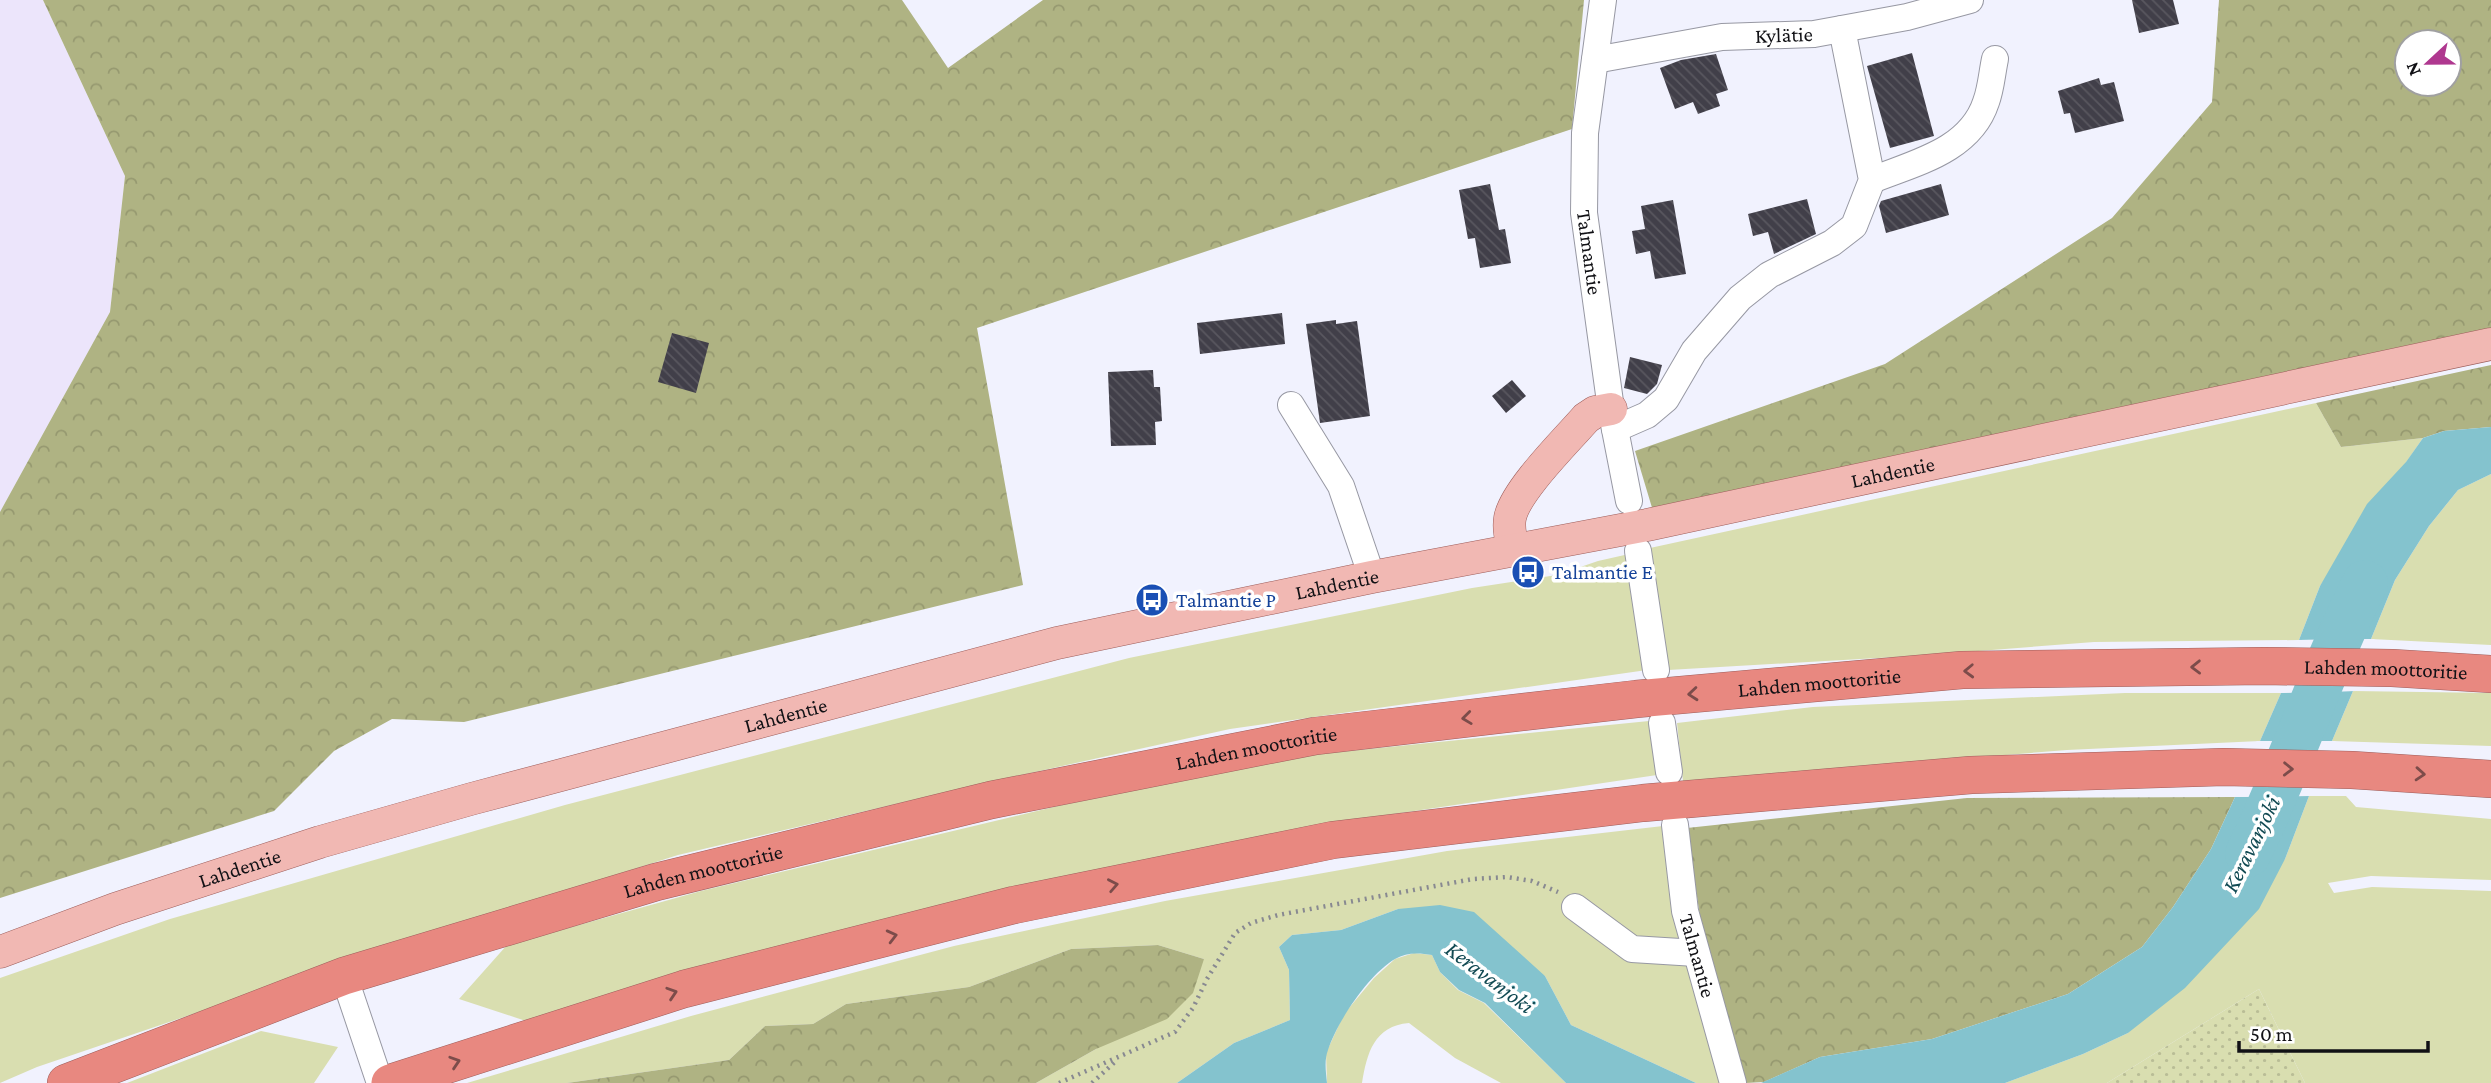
<svg xmlns="http://www.w3.org/2000/svg" width="2491" height="1083" font-family="'Crimson Pro',serif">
<style>
.industrial{fill:#ece5fb}
.grass{fill:#d9deb0}
.forest{fill:url(#forest-crowns);fill-rule:evenodd}
.park{fill:url(#park-dots)}
.water{fill:#84c3ce}
.pier{fill:#f1f2fe}
.lines{fill:none;stroke-linecap:round;stroke-linejoin:round}
.river{stroke:#84c3ce;stroke-width:46}
.building{fill:url(#building-back-hatch)}
.minor-casing{stroke:#9798a3;stroke-width:28}
.major-casing{stroke:#9d5e5b;stroke-width:33}
.highway-casing{stroke:#9d5e5b;stroke-width:38}
.path{stroke:#888991;stroke-width:4.5;stroke-dasharray:2 5;stroke-linecap:butt}
.minor{stroke:#fff;stroke-width:26}
.major{stroke:#f1b8b3;stroke-width:32}
.highway{stroke:#e88880;stroke-width:37}
.oneway{stroke:#7c4c4a}
.labels{text-anchor:middle;stroke-width:7;stroke-linejoin:round;paint-order:stroke}
.street-label{font-size:21px;fill:#111115;stroke:#fff}
.transit-label{font-size:21px;fill:#164399;stroke:#fff;text-anchor:start}
.water-label{font-size:23px;font-style:italic;fill:#124a53;stroke:#fff}
</style>
<defs>
<pattern id="forest-crowns" width="20" height="18" patternUnits="userSpaceOnUse" patternTransform="scale(1.75)"><rect width="20" height="18" fill="#afb383"/><path d="M2 6a3 3 0 1 1 6 0M12 15a3 3 0 1 1 6 0" fill="none" stroke="#969970"/></pattern>
<pattern id="park-dots" width="8" height="8" patternUnits="userSpaceOnUse" patternTransform="scale(1.75)"><rect width="8" height="8" fill="#d9deb0"/><path d="M2 2h.1M6 6h.1" fill="none" stroke="#b9bd96" stroke-width="1.8" stroke-linecap="round"/></pattern>
<pattern id="building-back-hatch" width="6" height="6" patternUnits="userSpaceOnUse" patternTransform="scale(1.75)"><rect width="6" height="6" fill="#413f49"/><path d="M-1 5l2 2M0 0l6 6M5-1l2 2" fill="none" stroke="#59575f"/></pattern>
</defs>
<rect width="100%" height="100%" fill="#f1f2fe"/>
<path class="industrial" d="M0,0h43l82,176 -15,136 -110,200z"/>
<path class="grass" d="M2316,403l25,44 82,-9 -103,148 -21,54 -205,2 -181,14 -245,14 -18,-122z
M2491,474v171l-120,-6 24,-59 34,-54 29,-36z
M1629,554l18,116 -417,59 -236,52 -316,74 -291,93 -350,119 -37,16v-105l170,-59 395,-114 564,-147 343,-70 85,-13 41,-14z
M2353,691l138,2v53l-159,-5z
M2125,693h156l-21,48 -193,9 -384,31 -6,-58 136,-16z
M1649,721l8,54 -351,52 -780,194 -67,-22 48,-54 194,-54 361,-86 247,-50z
M2309,796h37l10,11 135,12v61l-120,-4 -43,7 6,10 38,-6 119,4v192h-186l-46,-94 -152,94h-102l78,-29 45,-21 157,-174z
M1663,826l57,257h-24l-125,-58 -26,-49 -147,-67 -57,21 -49,5 -13,12 10,23 1,50 -56,23 -57,40h-141l60,-34 108,-90 -46,-14 -87,4 -102,38 -123,17 -33,20 -48,2 -36,34 -162,23h-100l224,-67 263,-70 211,-45 282,-50z
M1414,953l18,2 8,17 18,18 26,13 82,80h-65l-46,-25 -46,-35c-35,3 -42,30 -47,60h-35l-1,-30 18,-39 30,-36 21,-19z
M261,1031l77,16 -24,36h-187z"/>
<path class="forest" d="M43,0h859l46,68 95,-68h541l-12,129 -595,199 46,257 -559,137 -72,-3 -58,32 -60,60 -274,87v-386l110,-200 15,-136z
M2219,0h272v328l-838,183 -18,-60 250,-87 227,-146 100,-116zM2407,42h42v42h-42z
M2491,365v62l-47,4 -21,7 -82,9 -25,-44z
M2235,797l-24,52 -38,58 -31,40 -74,47 -136,45 -112,18 -56,25 -18,1 -46,-166 -13,-89 280,-30z
M1158,945l46,14 -11,34 -26,26 -71,30 -60,34h-469l162,-23 36,-34 48,-2 33,-20 123,-17 102,-38z"/>
<path class="park" d="M2259,989l46,94h-198z"/>
<path class="water" d="M2491,427v47l-33,16 -29,36 -34,54 -24,59 -72,1 21,-54 47,-82 39,-42 17,-24 21,-7z
M2353,691l-21,50h-72l21,-48z
M2309,796l-24,63 -26,50 -74,79 -57,45 -45,21 -78,29h-244l59,-26 112,-18 136,-45 74,-47 31,-40 38,-58 24,-52z
M1440,905l34,7 71,64 26,49 125,58h-130l-81,-80 -26,-13 -19,-18 -8,-17c-13,-2 -25,-3 -37,4 -26,15 -58,63 -67,91 -4,10 -2,23 -1,33h-150l57,-40 56,-23 -1,-50 -10,-23 13,-12 49,-5 57,-21z"/>
<path class="pier" d="M2371,639h4l-4,3 -72,1 -3,-3z
M2353,688l4,3 -80,2 4,-4z
M2256,741h80l-4,4h-72z
M2235,793h74l3,3 -81,1z"/>
<g class="lines">
<path class="river" d="M2248,854c43,-89 73,-183 117,-271"/>
</g>
<path class="building" d="M2132,0h41l6,24 -40,9z
M1912,53l22,83 -44,12 -23,-82z
M1716,54l12,36 -12,4 4,12 -22,8 -5,-12 -18,7 -15,-41 21,-8z
M2099,78l2,7 13,-3 10,39 -49,12 -5,-20 -6,1 -6,-23z
M1490,184l9,46 6,-1 6,34 -31,5 -5,-30 -7,1 -9,-49z
M1941,184l8,31 -63,18 -7,-27 2,-5z
M1807,199l9,35 -42,20 -6,-22 -15,4 -5,-22z
M1673,200l13,74 -31,5 -5,-28 -14,3 -4,-23 13,-2 -4,-23z
M1282,313l3,31 -85,10 -3,-31z
M1336,320v4l21,-3 13,95 -50,7 -14,-99z
M672,333l37,10 -13,50 -38,-11z
M1630,357l32,8 -5,19 -10,10 -23,-6z
M1153,370l1,17h6l2,34 -7,1 1,23 -45,1 -3,-74z
M1512,380l14,16 -20,17 -14,-17z"/>
<g class="lines">
<defs>
<g id="minor">
<path id="s1" d="M1603,0l-18,133 -1,80 27,196 18,92"/>
<path id="s2" d="M1595,60l127,-23 92,-3 93,-17 63,-17"/>
<path d="M1872,180c42,-17 98,-29 114,-78 5,-13 6,-29 9,-43"/>
<path d="M1291,405l50,81 31,91"/>
<path d="M1615,429l32,-14 19,-16 28,-48 46,-53 29,-23 63,-32 22,-17 18,-46 -30,-151"/>
<path d="M1638,551l18,119"/>
<path d="M1662,723l7,49"/>
<path id="s3" d="M1675,825l10,86 48,172"/>
<path d="M1575,907l57,42 64,4"/>
<path d="M344,976l36,107"/>
</g>
<g id="major">
<path d="M1514,551c-3,-11 -6,-22 -4,-33 5,-27 57,-78 76,-100l9,-6 16,-3"/>
<path id="s4" d="M0,952l115,-43 205,-67 151,-43 586,-156 315,-66 275,-52 844,-181"/>
</g>
<g id="highway">
<path id="s5" d="M66,1083l278,-107 312,-94 335,-82 324,-64 321,-37 326,-29 302,-4 128,2 99,6"/>
<path d="M390,1083l294,-94 330,-84 319,-65 310,-37 328,-28 253,-8 128,3 139,9"/>
</g>
</defs>
<use href="#minor" class="minor-casing"/>
<use href="#major" class="major-casing"/>
<use href="#highway" class="highway-casing"/>
<path class="path" d="M1059,1083l116,-51 18,-24 14,-29 28,-46 16,-10 27,-8 195,-36 34,-2 25,4 26,11
M1092,1083l25,-23"/>
<use href="#minor" class="minor"/>
<use href="#major" class="major"/>
<use href="#highway" class="highway"/>
</g>
<defs><path id="oneway-chevron" d="M-2-3.5L2.5 0L-2 3.5" fill="none" stroke-width="1.6" stroke-linecap="round" stroke-linejoin="round" transform="scale(1.75)"/></defs>
<g class="oneway">
<use href="#oneway-chevron" transform="translate(2196 667) rotate(179)"/>
<use href="#oneway-chevron" transform="translate(1969 671) rotate(178)"/>
<use href="#oneway-chevron" transform="translate(1693 694) rotate(175)"/>
<use href="#oneway-chevron" transform="translate(1467 718) rotate(173)"/>
<use href="#oneway-chevron" transform="translate(2288 769) rotate(1)"/>
<use href="#oneway-chevron" transform="translate(2420 774) rotate(4)"/>
<use href="#oneway-chevron" transform="translate(1113 885) rotate(-11)"/>
<use href="#oneway-chevron" transform="translate(892 936) rotate(-14)"/>
<use href="#oneway-chevron" transform="translate(672 993) rotate(-18)"/>
<use href="#oneway-chevron" transform="translate(455 1062) rotate(-18)"/>
</g>
<defs>
<symbol id="bus-disc" viewBox="-11 -11 22 22"><circle r="9.5" fill="#1a4fb4" stroke="#fff"/><path d="M-5-6H5V4H4V6H2V4H-2V6H-4V4H-5ZM-3.5-4V0h7V-4ZM-3.5 1.2v1.5H-2V1.2ZM2 1.2v1.5H3.5V1.2Z" fill="#fff"/></symbol>
</defs>
<g fill-rule="evenodd">
<use href="#bus-disc" x="1509" y="553" width="38" height="38"/>
<use href="#bus-disc" x="1133" y="581" width="38" height="38"/>
</g>
<g class="labels">
<g class="street-label">
<text dy="7" stroke="none"><textPath href="#s2" startOffset="191">Kylätie</textPath></text>
<text dy="7" stroke="none"><textPath href="#s1" startOffset="254">Talmantie</textPath></text>
<text dy="7" stroke="none"><textPath href="#s4" startOffset="1955">Lahdentie</textPath></text>
<text dy="7" stroke="none"><textPath href="#s4" startOffset="1388">Lahdentie</textPath></text>
<text dy="7" stroke="none"><textPath href="#s5" startOffset="2373">Lahden moottoritie</textPath></text>
<text dy="7" stroke="none"><textPath href="#s5" startOffset="1806">Lahden moottoritie</textPath></text>
<text dy="7" stroke="none"><textPath href="#s4" startOffset="821">Lahdentie</textPath></text>
<text dy="7" stroke="none"><textPath href="#s5" startOffset="1239">Lahden moottoritie</textPath></text>
<text dy="7" stroke="none"><textPath href="#s4" startOffset="254">Lahdentie</textPath></text>
<text dy="7" stroke="none"><textPath href="#s5" startOffset="672">Lahden moottoritie</textPath></text>
<text dy="7" stroke="none"><textPath href="#s3" startOffset="133">Talmantie</textPath></text>
</g>
<g class="transit-label">
<text x="1552" y="579">Talmantie E</text>
<text x="1176" y="607">Talmantie P</text>
</g>
<g class="water-label">
<text transform="translate(2251 844) rotate(-64)" y="8">Keravanjoki</text>
<text transform="translate(1490 977) rotate(37)" y="8">Keravanjoki</text>
</g>
</g>
<g transform="translate(2428 63) rotate(248)"><circle r="33" fill="#ffffff" stroke="#a0a0a1" stroke-width="2"/>
<path d="M0-5L12 26L0 18L-12 26Z" fill="#af388f"/>
<text y="-10" font-size="19" font-weight="bold" text-anchor="middle" fill="#111115">N</text>
</g>
<path d="M2239 1041v10h189v-10" fill="none" stroke="#111115" stroke-width="3.5"/>
<text x="2250" y="1041" font-size="21" fill="#111115" stroke="#ffffff" stroke-width="5" paint-order="stroke">50 m</text>
</svg>
